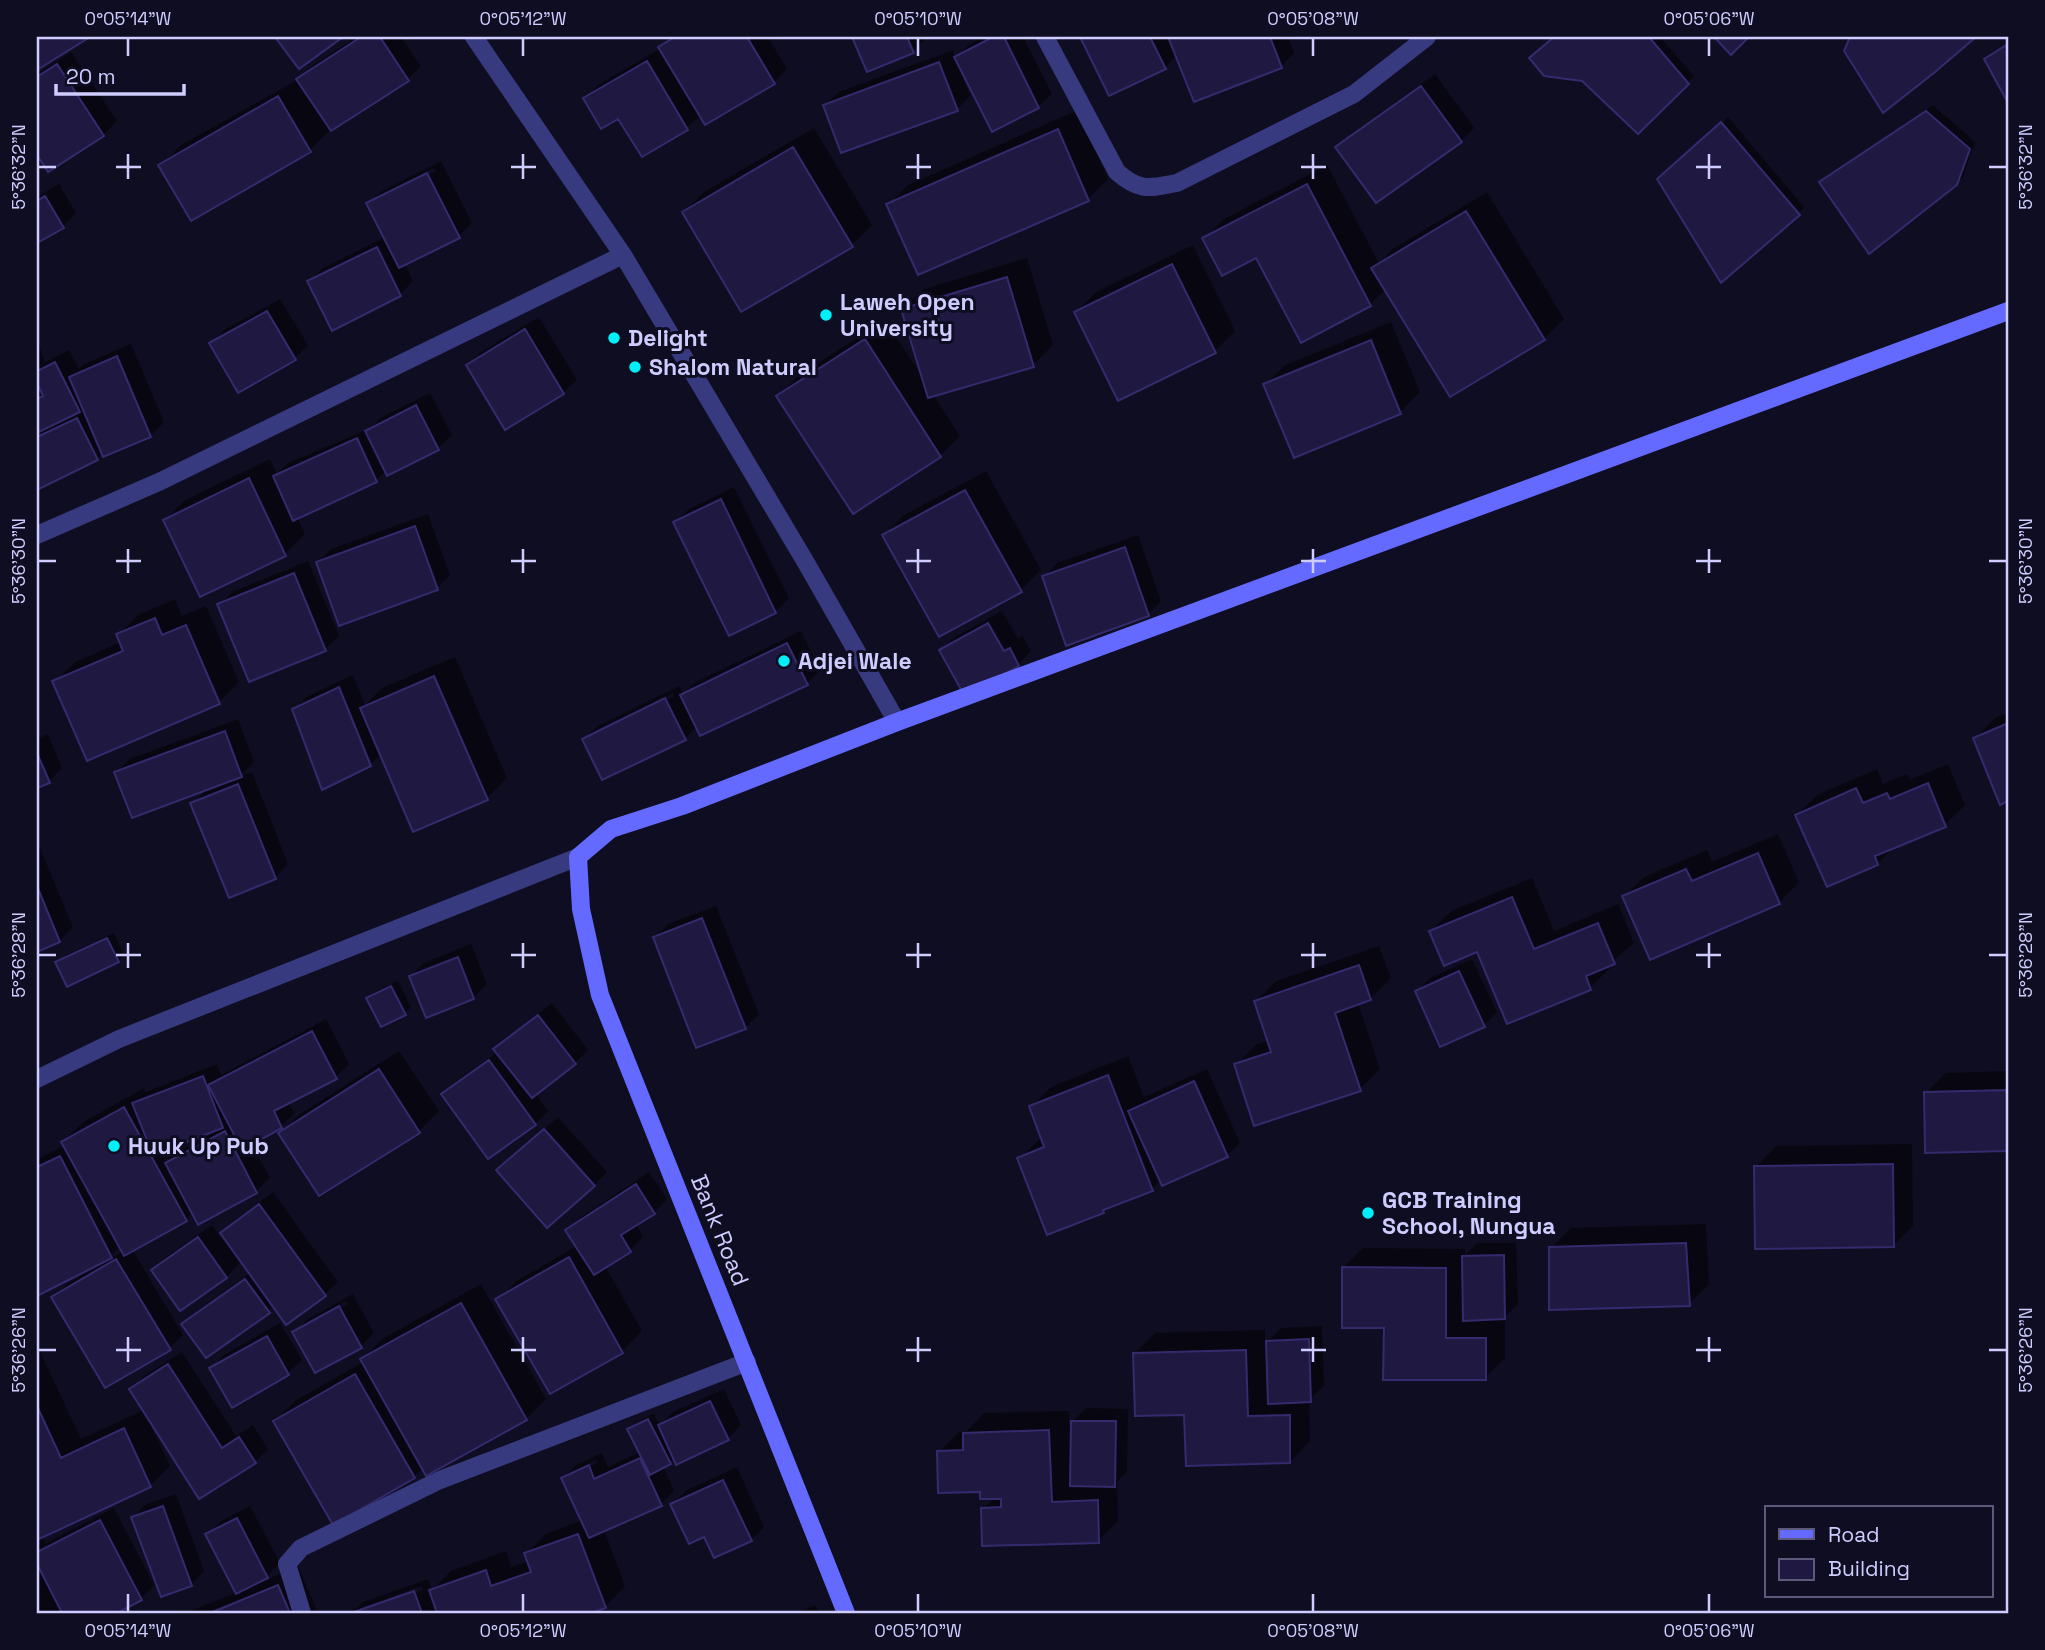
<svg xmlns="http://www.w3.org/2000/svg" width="2045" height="1650" font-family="'Space Grotesk',sans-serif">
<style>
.shadow{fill:#0007;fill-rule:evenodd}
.building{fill:#1f1942;stroke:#342b6e;stroke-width:2}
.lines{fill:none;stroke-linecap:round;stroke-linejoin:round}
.street{stroke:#383a80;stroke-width:18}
.secondary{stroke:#646aff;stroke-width:18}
.ticks{fill:none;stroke:#cfcdff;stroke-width:2.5}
.poi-dot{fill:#00eff8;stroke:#0f0d21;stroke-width:2.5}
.labels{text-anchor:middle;stroke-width:6;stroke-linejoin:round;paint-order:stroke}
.poi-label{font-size:23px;font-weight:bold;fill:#cfcdff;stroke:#0f0d21;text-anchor:start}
.street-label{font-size:23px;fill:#cfcdff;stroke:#0f0d21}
.neatline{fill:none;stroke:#cfcdff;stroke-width:2.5}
.ticks-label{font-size:18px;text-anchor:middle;fill:#cfcdff}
</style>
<rect width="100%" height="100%" fill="#0f0d21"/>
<path class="shadow" d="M356,37h45l20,29 -13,13 -77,50 -21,21 -149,15 20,-20 118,-66 13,-13z
M671,37h97l19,32 -13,13 -73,33 -14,13 -44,27 -24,-38 -34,-18 13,-14 63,-37z
M854,37h71l1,1 -13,14 -45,18z
M983,37h40l29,57 -14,13 -74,-35 -3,1 9,23 -13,13 -132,-4 14,-13 114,-42 2,8 15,-14z
M1082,37h206l6,16 -13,13 -104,-11 -12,13 -55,26z
M1555,37h105l34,39 -56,56 -55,-52 -46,-28z
M1852,37h121l-39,34 -88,-20z
M2008,43v56l-22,-40z
M71,52l46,69 -14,14 -55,35 -11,-18v-78z
M1435,74l39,54 -13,13 -123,6 13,-13z
M1933,105l42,37 -12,35 -7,7 -128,-8z
M1078,110l30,69 -20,20 -200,6 20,-20z
M1728,117l76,90 -6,7 -133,-41z
M814,128l58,97 -20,20 -168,-33 20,-20z
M441,161l31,62 -13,13 -55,27 9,18 -13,13 -91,-13 14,-13 62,-31 -17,-33 14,-13zM434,168l2,3 -54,27v-4z
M1327,165l52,98 15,-15 93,-56 77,127 -20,20 -158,-50 -16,15 -68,37 -46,-85 -52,-17 20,-20z
M59,184l17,29 -13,13 -26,15v-44z
M1193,245l42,86 -20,20 -96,47 -43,-86 20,-20z
M1027,258l26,87 -20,20 -100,29 27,42 -20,20 -86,55 -76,-115 20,-20 87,-56 38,58 -20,-69 21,-20z
M280,299l28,46 -13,13 -84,-14 13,-14z
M539,317l38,63 -14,13 -95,-28 13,-13z
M1391,322l29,70 -20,20 -135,-27 20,-20z
M37,340l8,22 24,-12 10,19 5,-5 47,-20 33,78 -14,14 -47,17 -6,6 -60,29v-95l6,-2 -6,-12z
M430,393l22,42 -14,13 -50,26 -2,-4 -10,11 -79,36 8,17 -20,20 -84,41 -36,-75 20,-20 85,-41 7,15 11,-11 83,-35 9,-10z
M986,471l55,99 -20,20 -81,45 -56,-100 20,-20z
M734,487l55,111 -14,14 -46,22 -54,-111 14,-14z
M428,514l22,61 -13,14 -119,-27 13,-13z
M1138,535l23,66 -13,13 -104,-37 13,-14z
M308,561l31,75 -14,13 -75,31 -31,-75 13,-13z
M175,599l7,17 24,-10 33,76 -20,20 -164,-20 20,-20 46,-20 -3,-7 20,-20z
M1002,611l16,28 5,-3 8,15 -13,13 -77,-14 14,-13z
M801,631l19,39 -13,13 -110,43 -12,13h-101l14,-13 81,-40 4,8 13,-12zM673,693l1,3 -76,37v-4z
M455,657l52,121 -20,20 -106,-44 -11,11 -76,-56 14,-13 45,-21 12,30 17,-17z
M2008,713v86l-7,3 -26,-64 20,-20z
M238,719l16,43 -15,15 13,-5 36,92 -13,14 -83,-74 17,-16 -93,-16 14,-13z
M48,734l14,34 -13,13 -12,5v-47z
M1948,764l17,41 -20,20 -50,21 -18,18 -80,-49 20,-20 60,-26 6,15 24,-10 3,6z
M1778,834l21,48 -20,21 -155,-6 20,-20 63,-27 5,12z
M37,841l36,86 -14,14 -22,9z
M1532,878l22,53 64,-27 16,39 -25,22 1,3 -20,20 -159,-57 20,-20z
M716,906l43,108 -13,13 -49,19 -42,-108 13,-14z
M114,933l10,22 -6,6 -61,2 7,-7z
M471,944l16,40 -14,14 -62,-22 13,-13z
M1379,946l12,32 -20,20 -13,5 22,66 -20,20 -124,-24 20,-20 13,-5 -13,-39 20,-20z
M1472,959l25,53 -13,13 -67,-33 13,-14z
M398,981l13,26 -6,6 -37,-14 6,-7z
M552,1003l36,47 -13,13 -40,30 13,18 -13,13 -92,-30 13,-13 42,-29 -2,-2 13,-14z
M326,1019l23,45 -13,13 -48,25 6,11 -13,14 -30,16 19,35 -14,13 -57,31 -6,-10 -7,8 -54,29 51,86 -14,13 -116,-51 14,-13 25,-15 -1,-2 -54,27v-135l28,-14 -2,-3 20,-20 61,-34 2,4 71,-28 4,11zM210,1131l1,3 -32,17 -4,-6zM120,1247l3,4 -12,7 -1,-1z
M399,1051l40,60 -20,20 -99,63 -40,-61 20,-19z
M1128,1056l16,41 63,-28 33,74 -13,13 -66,24 -9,9 -42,16 -7,7 -84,-53 23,-22 -11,-30 20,-20z
M2008,1071v79l-81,1 -1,-58 20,-20z
M558,1117l49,55 -13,13 -82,-28z
M1912,1144l1,82 -20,20 -137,-79 20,-21z
M649,1172l18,27 -13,14 -18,11 7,13 -13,13 -25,16 37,65 -20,20 -72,41 -52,-92 20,-20 59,-34 -10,-15 14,-14z
M273,1192l65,90 -14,13 -50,11 -68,50 -23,-32 14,-13 53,-38 -8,-12 -16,16 -46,32 -27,-39 13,-13 46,-32 8,11 15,-16z
M1706,1224l3,60 -20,20 -138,-56 20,-20z
M1477,1243h39l2,61 -13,13v41l-20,20 -142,-110 20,-20 102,1v6z
M481,1284l65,115 -20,20 -103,49 -9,9 -139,-56 20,-20 68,-39 -1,-3 20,-20z
M353,1294l21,39 -13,13 -67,-14 14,-13zM346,1301l2,3 -40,22v-4z
M280,1323l22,37 -14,13 -55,32 -22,-37 13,-13z
M1322,1326l2,60 -15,14 1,41 -20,21 -104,-49 -51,-60 20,-20 110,-3v14l16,-16z
M37,1345l44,94 63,-29 -13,-20 13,-14 38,-24 54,84 17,-11 15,24 -13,13 -101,-35 -2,1 18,38 -20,20 -108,50 4,7 68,-35 40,77 -13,14 -28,14h-76z
M724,1389l17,36 -13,13 -53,20 -12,8 11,25 -13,13 -57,26 21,56 -20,21 -19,6h-235l12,-11 65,-23 4,11 19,-19 55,-20 5,16 18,-6 -3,-7 20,-20 36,-14 -19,-41 13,-14 26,-12 6,14 32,-15 -11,-22 6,-7 19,-9 6,11 13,-13zM596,1460l1,3 -20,10v-4zM422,1586l1,4 -60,21v-4z
M1086,1408l42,1 -1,62 -10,11 1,39 -20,20 -115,-32 12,-12 -13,-6 -43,-39 20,-20h7l18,-19 85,-2v14z
M737,1467l27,60 -13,13 -46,-5 -33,-30 13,-14z
M176,1494l28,77 -13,14 -58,-67 13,-14z
M250,1506l30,57 -19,19 37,-16 20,47h-133l52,-21 -29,-57 13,-14z
M815,1605l4,8h-22z"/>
<path class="building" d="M37,37h53l-53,33z
M275,37h68l-44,32z
M361,37h19l29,44 -78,50 -35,-52z
M675,37h72l28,47 -70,41 -47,-78z
M852,37h55l7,16 -47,19z
M993,37h11l35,71 -47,24 -38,-75z
M1080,37h70l16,32 -57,27z
M1168,37h102l12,31 -88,34z
M1554,37h95l40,47 -51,50 -56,-53 -38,-5 -15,-18z
M1714,37h35l-18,18z
M1850,37h126l-41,35 -52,41 -39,-62z
M2008,44v59l-24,-44z
M647,61l41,69 -46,27 -24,-38 -17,10 -18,-31z
M939,62l19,49 -117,42 -18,-48z
M57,64l47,72 -56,36 -11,-17v-78z
M1421,86l41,56 -86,61 -41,-56z
M278,96l33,56 -120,69 -33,-56z
M1926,111l44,38 -13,36 -88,69 -50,-72z
M1721,122l79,93 -79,68 -64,-104z
M1058,129l31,72 -171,74 -32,-71z
M793,147l60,100 -112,65 -59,-100z
M427,173l33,65 -61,30 -33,-65z
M1307,184l64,122 -70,37 -45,-85 -34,18 -20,-38z
M45,196l19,32 -27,15v-42z
M1466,211l79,129 -95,57 -79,-129z
M377,247l24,49 -69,35 -25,-50z
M1172,264l44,89 -98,48 -44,-89z
M1007,277l27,90 -106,31 -27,-89z
M267,311l29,49 -58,33 -29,-50z
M525,329l39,65 -59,36 -39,-65z
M865,339l76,118 -88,57 -77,-118z
M1371,340l30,74 -107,44 -31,-74z
M117,356l34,81 -48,20 -34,-80z
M55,362l25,50 -43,21v-34l6,-3 -6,-13v-12z
M416,405l23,45 -52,26 -22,-45z
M77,418l21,42 -61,30v-53z
M357,438l20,44 -84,39 -20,-45z
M249,478l37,78 -86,41 -37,-77z
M965,490l57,102 -83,45 -57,-102z
M721,499l55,114 -47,23 -56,-114z
M415,526l23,64 -99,36 -23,-64z
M1125,547l24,69 -83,30 -24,-70z
M294,573l32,78 -77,31 -32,-78z
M155,618l7,17 24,-10 34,79 -133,57 -35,-80 71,-30 -7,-17z
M988,623l16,28 6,-3 9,18 -55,29 -25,-45z
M787,643l21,42 -108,51 -20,-41z
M434,676l54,124 -75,32 -53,-124z
M339,687l32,79 -49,24 -30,-81z
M665,698l21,42 -84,40 -20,-41z
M2008,723v78l-8,4 -27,-67z
M225,731l17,46 -110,41 -18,-46z
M37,753l13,30 -13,5z
M1928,783l18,44 -71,29 3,9 -51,22 -32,-72 61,-27 7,15 24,-10 3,6z
M238,784l38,95 -47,19 -39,-95z
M1758,853l22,51 -130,56 -28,-64 64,-27 6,12z
M37,886l23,56 -23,10z
M1512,897l22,52 64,-26 17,41 -29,12 5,14 -84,34 -30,-72 -33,14 -15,-35z
M702,918l44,111 -50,19 -43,-111z
M107,938l12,24 -52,25 -12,-25z
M458,957l16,42 -48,19 -17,-42z
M1359,965l12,35 -36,13 26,78 -107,35 -20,-62 37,-12 -17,-51z
M1459,971l26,56 -45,20 -25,-56z
M391,986l15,29 -25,12 -15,-29z
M538,1015l38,49 -44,34 -39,-49z
M312,1031l25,48 -63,32 8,17 -40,22 -34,-65z
M489,1060l47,65 -48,34 -47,-65z
M379,1069l41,64 -101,63 -41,-63z
M1108,1075l45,116 -50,19 1,3 -57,22 -30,-77 27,-11 -15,-41z
M203,1076l20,52 -70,27 -21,-52z
M1194,1081l34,76 -66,29 -34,-75z
M2008,1090v61l-83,2 -1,-61z
M124,1107l63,114 -63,35 -63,-114z
M544,1129l51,57 -48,42 -51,-58z
M225,1131l32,62 -59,32 -33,-62z
M60,1156l52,102 -75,38v-129z
M1893,1164l1,83 -139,2 -1,-83z
M636,1184l19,30 -34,21 10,17 -37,23 -29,-45z
M259,1204l67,92 -40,29 -66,-92z
M198,1237l29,41 -47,33 -29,-41z
M1686,1243l4,63 -141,4v-63z
M1504,1255l1,64 -42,2 -1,-65z
M569,1257l54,96 -73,41 -55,-95z
M116,1259l55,91 -66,38 -54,-91z
M1342,1267l104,1v70h40v42h-103l1,-52h-42z
M245,1279l25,34 -64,45 -25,-34z
M461,1303l66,117 -101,56 -66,-117z
M339,1306l23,42 -47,25 -23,-41z
M267,1336l22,39 -57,33 -23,-40z
M1309,1339l2,63 -43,2 -2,-63z
M1246,1350l2,66 42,-1v48l-104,3 -2,-51 -49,1 -2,-63z
M168,1364l54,84 17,-11 17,26 -57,36 -70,-110z
M355,1374l60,104 -82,47 -60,-104z
M710,1401l19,39 -53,25 -18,-40z
M37,1406l24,52 63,-30 27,59 -114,53z
M648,1419l23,45 -21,11 -23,-46z
M1071,1421h45l-1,66 -45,-1z
M1049,1430l3,72 46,-2 1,43 -117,3 -1,-38 20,-1v-8h-21v-7l-42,1 -1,-42 26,-1v-17z
M640,1458l22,48 -73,32 -28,-60 28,-13 5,14z
M723,1480l29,61 -38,17 -10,-21 -15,7 -19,-40z
M163,1506l29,80 -31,11 -30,-80z
M237,1518l31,60 -32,16 -31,-60z
M100,1520l42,80 -25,13h-55l-25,-49v-12z
M578,1534l28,74 -15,5h-154l-8,-23 57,-20 5,16 40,-14 -7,-19z
M278,1585l12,28h-80z
M414,1591l8,22h-71z"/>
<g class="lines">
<path class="street" d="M474,37l149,218 182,306 92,161
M1045,37l72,135c23,20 32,16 60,11l177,-89 73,-57
M37,535l124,-54 462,-226
M37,1079l82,-40 459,-182
M302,1613l-15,-49 14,-16 139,-68 307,-118"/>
<path class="secondary" d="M846,1613l-246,-618 -19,-86 -3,-52 33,-28 71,-23 215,-84 1111,-411"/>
</g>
<path class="ticks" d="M128,38v18M523,38v18M918,38v18M1313,38v18M1709,38v18M128,154v25M523,154v25M918,154v25M1313,154v25M1709,154v25M38,167h18M116,167h25M511,167h25M906,167h25M1301,167h25M1696,167h25M1989,167h18M128,549v24M523,549v24M918,549v24M1313,549v24M1709,549v24M38,561h18M116,561h25M511,561h25M906,561h25M1301,561h25M1696,561h25M1989,561h18M128,943v25M523,943v25M918,943v25M1313,943v25M1709,943v25M38,955h18M116,955h25M511,955h25M906,955h25M1301,955h25M1696,955h25M1989,955h18M128,1337v25M523,1337v25M918,1337v25M1313,1337v25M1709,1337v25M38,1350h18M116,1350h25M511,1350h25M906,1350h25M1301,1350h25M1696,1350h25M1989,1350h18M128,1594v18M523,1594v18M918,1594v18M1313,1594v18M1709,1594v18"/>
<g class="poi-dot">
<circle cx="826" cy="315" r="7"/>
<circle cx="614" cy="338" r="7"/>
<circle cx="635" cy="367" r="7"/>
<circle cx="784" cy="661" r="7"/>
<circle cx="114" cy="1146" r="7"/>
<circle cx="1368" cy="1213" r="7"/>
</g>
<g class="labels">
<g class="poi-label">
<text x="840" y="310">Laweh Open<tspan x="840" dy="26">University</tspan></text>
<text x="628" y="346">Delight</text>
<text x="649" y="375">Shalom Natural</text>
<text x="798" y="669">Adjei Wale</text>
<text x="128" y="1154">Huuk Up Pub</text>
<text x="1382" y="1208">GCB Training<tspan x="1382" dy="26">School, Nungua</tspan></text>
</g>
<g class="street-label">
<text transform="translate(720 1230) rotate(68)" y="8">Bank Road</text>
</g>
</g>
<rect width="2045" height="1650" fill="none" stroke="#0f0d21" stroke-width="77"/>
<rect x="1765" y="1506" width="228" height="91" fill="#0f0d21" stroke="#5c5a7a" stroke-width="2"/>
<rect x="1779" y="1529" width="35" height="10" fill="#646aff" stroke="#5c5a7a" stroke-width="2"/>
<text x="1828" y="1542" font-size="21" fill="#cfcdff">Road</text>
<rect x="1779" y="1559" width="35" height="21" fill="#1f1942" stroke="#5c5a7a" stroke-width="2"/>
<text x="1828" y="1576" font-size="21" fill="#cfcdff">Building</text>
<path d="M56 84v10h128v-10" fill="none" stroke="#cfcdff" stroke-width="3.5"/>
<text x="66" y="84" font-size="21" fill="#cfcdff" stroke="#0f0d21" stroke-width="5" paint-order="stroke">20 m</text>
<rect x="38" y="38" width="1969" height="1574" class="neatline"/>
<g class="ticks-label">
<text x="128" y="25">0°05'14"W</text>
<text x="523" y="25">0°05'12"W</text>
<text x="918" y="25">0°05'10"W</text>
<text x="1313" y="25">0°05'08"W</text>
<text x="1709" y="25">0°05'06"W</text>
<text transform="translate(19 167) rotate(-90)" y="6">5°36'32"N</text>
<text transform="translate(2026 167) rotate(-90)" y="6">5°36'32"N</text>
<text transform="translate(19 561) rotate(-90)" y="6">5°36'30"N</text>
<text transform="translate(2026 561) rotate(-90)" y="6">5°36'30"N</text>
<text transform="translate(19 955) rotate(-90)" y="6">5°36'28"N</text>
<text transform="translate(2026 955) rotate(-90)" y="6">5°36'28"N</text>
<text transform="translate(19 1350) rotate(-90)" y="6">5°36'26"N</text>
<text transform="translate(2026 1350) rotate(-90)" y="6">5°36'26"N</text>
<text x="128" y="1637">0°05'14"W</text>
<text x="523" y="1637">0°05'12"W</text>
<text x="918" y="1637">0°05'10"W</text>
<text x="1313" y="1637">0°05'08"W</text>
<text x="1709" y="1637">0°05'06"W</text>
</g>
</svg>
